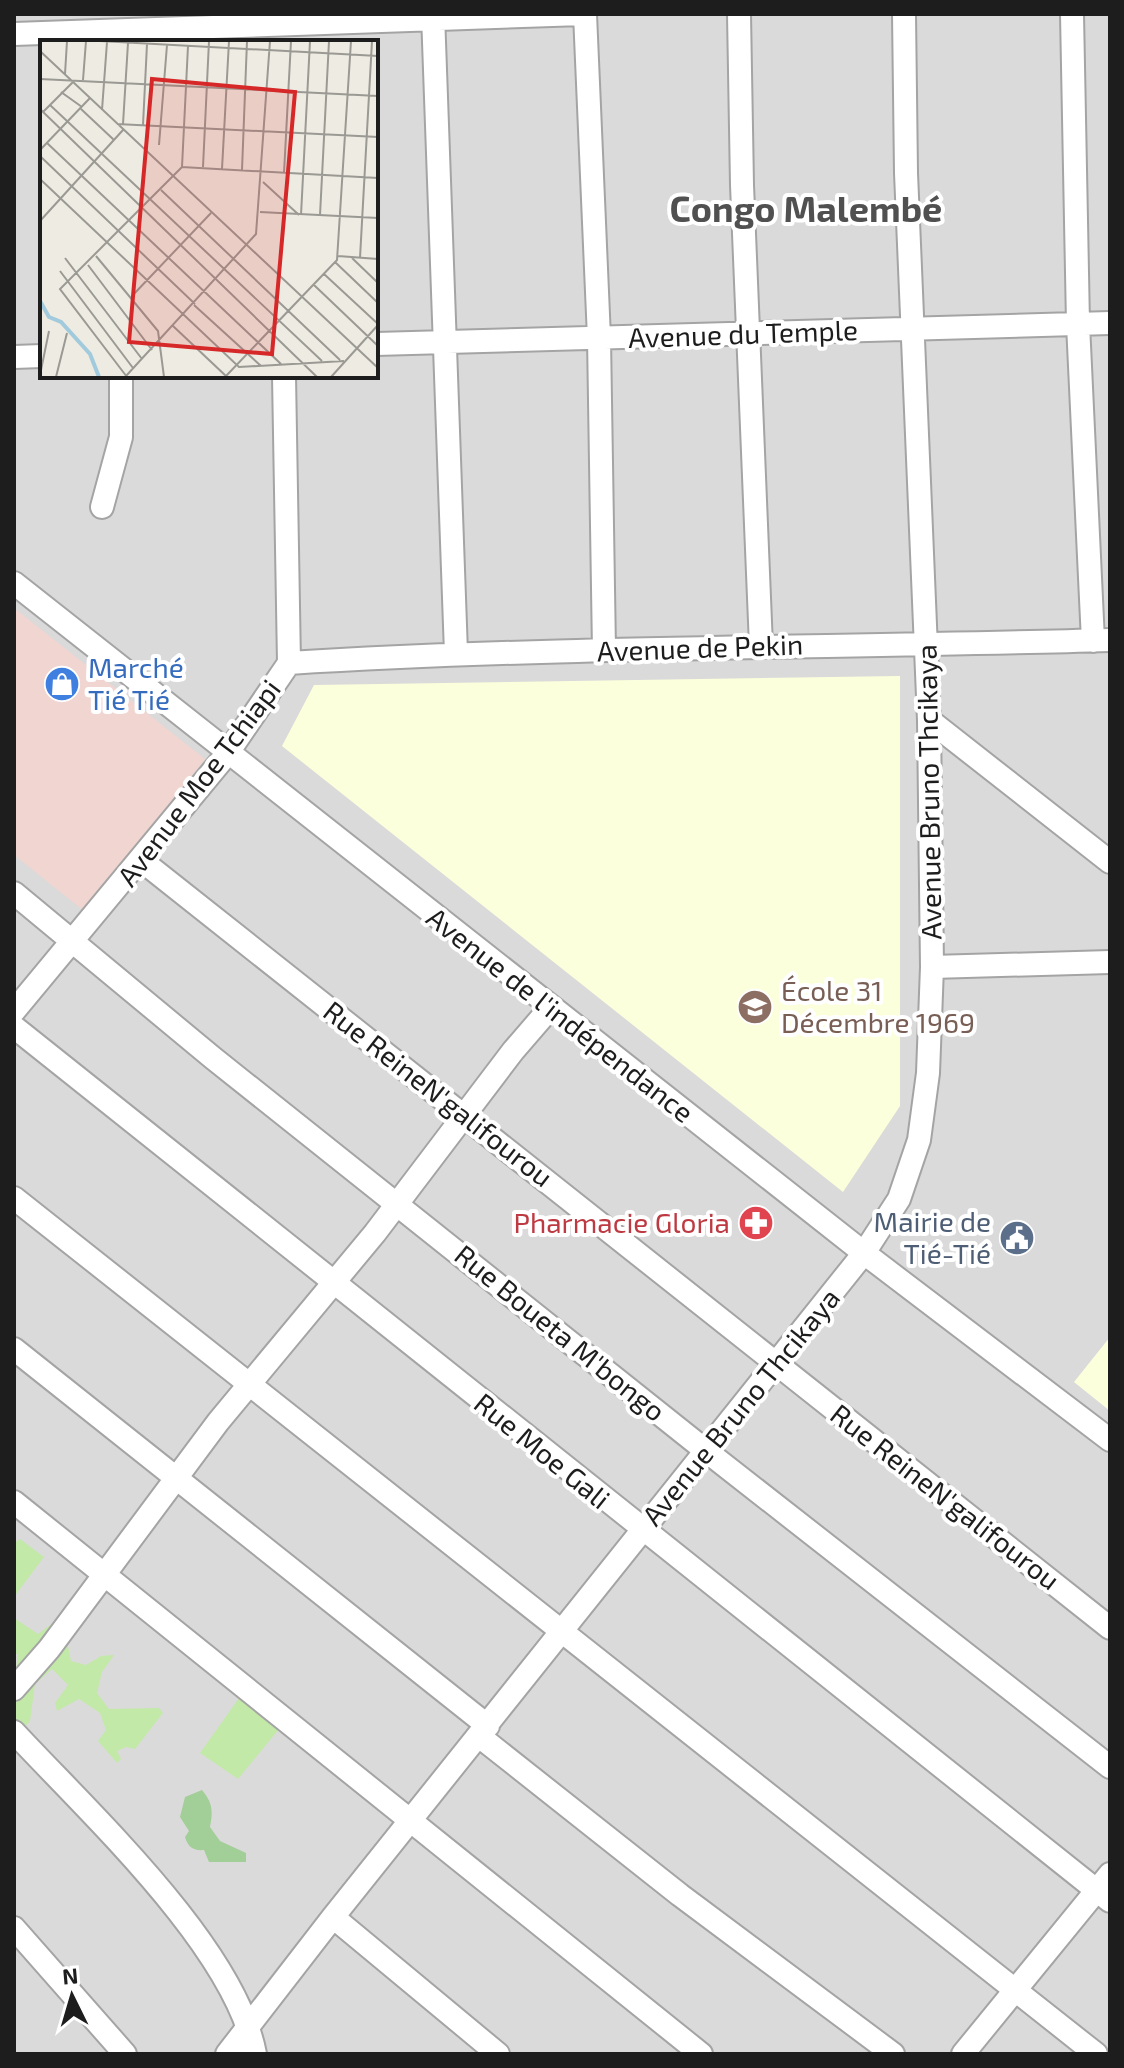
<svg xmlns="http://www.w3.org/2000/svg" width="1124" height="2068" font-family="'Exo 2',sans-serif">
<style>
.residential{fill:#dbdada;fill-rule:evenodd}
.commercial{fill:#f0d5d1}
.education{fill:#fcffdb}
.grass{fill:#c2e9a7}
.forest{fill:#a2ce97}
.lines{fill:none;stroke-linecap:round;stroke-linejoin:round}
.minor-casing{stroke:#a4a4a4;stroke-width:26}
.minor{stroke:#fff;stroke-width:22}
.labels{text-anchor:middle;stroke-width:8;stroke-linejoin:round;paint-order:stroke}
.street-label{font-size:28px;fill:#1d1d1d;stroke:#fff}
.shop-label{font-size:28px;fill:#366cbe;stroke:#fff;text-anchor:start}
.education-label{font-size:28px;fill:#785e54;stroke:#fff;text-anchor:start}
.service-label{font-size:28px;fill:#4e5e75;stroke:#fff;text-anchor:end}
.health-label{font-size:28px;fill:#be3a42;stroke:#fff;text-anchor:end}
.district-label{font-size:36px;font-weight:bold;fill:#505050;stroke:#fff}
.inset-river{fill:none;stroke:#a2cadd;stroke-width:4}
.inset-road{fill:none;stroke:#9a9993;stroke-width:2}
.view{fill:#d62828;fill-opacity:0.15;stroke:#d62828;stroke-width:4}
.inset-edge{fill:none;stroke:#1d1d1d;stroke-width:4}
</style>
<rect width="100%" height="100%" fill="#eeebe2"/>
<path class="residential" d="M14,14h1096v2040h-1096zM42,42h334v334h-334z"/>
<path class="commercial" d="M14,608l191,151 -121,152 -70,-56z"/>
<path class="education" d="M900,676v430l-57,86 -561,-446 32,-61z
M1110,1337v74l-36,-29z"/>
<path class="grass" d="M20,1539l24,18 -30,40v-54z
M14,1618l24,16 15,-11 9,1 -47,52 3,-22h-4z
M67,1641l4,20 15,4 15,-9 13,-1 -12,17 -5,21 12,16 50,-1 4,5 -28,36 -9,-2 -9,4 4,8 -4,4 -19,-22 8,-11 -6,-17 -21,-14 -22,12 -2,-8 13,-18 -16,-16 -17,15 -5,37 -7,8 -9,-7v-29z
M239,1698l40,31 -41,50 -38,-26z"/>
<path class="forest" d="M202,1790c11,13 11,22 8,37l10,14 26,12v9h-37l-5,-12c-11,1 -16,-3 -19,-13l4,-6 -9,-14 5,-20z"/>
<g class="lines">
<defs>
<path id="minor" d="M433,14l23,639
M585,14l14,324 5,312
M739,14l3,171 19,461
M1072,14l6,310 15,317
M14,34l568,-20
M376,344l734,-21
M14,357l28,-1
M102,507l19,-70v-61
M14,583l850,670 246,187
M289,663c274,-17 547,-15 821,-23
M929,720l181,142
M141,860l969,768
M14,893l199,165 492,392 405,317
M932,967l178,-5
M14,1011l213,-257 62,-91 -5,-287
M14,1027l1096,874
M14,1198l1082,856
M14,1349l474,377
M14,1502l687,552
M14,1689l35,-40 169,-227 157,-189 138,-182 38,-44
M14,1732c75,81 221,215 241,322
M479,1736l201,159 213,159
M333,1917l165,137
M14,1928l111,126
M227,2054l106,-137 531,-664 35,-54 20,-59 9,-67 4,-106 -3,-247 -23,-547 -2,-159
M963,2054l147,-180"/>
</defs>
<use href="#minor" class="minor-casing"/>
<use href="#minor" class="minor"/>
</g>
<defs>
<symbol id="shop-disc" viewBox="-11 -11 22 22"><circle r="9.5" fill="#3f7fe0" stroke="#fff"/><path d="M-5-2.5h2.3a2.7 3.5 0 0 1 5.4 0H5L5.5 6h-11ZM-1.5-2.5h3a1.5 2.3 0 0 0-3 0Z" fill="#fff"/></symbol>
<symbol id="school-disc" viewBox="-11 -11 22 22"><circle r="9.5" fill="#8d6e63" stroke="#fff"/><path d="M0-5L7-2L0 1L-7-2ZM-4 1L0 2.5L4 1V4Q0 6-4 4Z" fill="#fff"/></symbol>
<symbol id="pharmacy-disc" viewBox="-11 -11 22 22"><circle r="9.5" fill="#e0444e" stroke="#fff"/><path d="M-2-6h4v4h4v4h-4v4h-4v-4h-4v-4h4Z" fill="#fff"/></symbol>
<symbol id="civic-disc" viewBox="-11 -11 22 22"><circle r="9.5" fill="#5c6f8a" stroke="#fff"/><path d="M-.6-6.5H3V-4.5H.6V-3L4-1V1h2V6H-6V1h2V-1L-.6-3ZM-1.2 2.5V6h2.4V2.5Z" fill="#fff"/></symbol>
</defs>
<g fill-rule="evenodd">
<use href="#shop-disc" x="42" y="664" width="40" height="40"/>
<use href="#school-disc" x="735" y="987" width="40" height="40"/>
<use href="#pharmacy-disc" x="736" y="1203" width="40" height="40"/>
<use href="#civic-disc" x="997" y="1218" width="40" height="40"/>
</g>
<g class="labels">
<g class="street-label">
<text transform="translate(743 334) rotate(-2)" y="10">Avenue du Temple</text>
<text transform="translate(700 648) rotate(-2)" y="10">Avenue de Pekin</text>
<text transform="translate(199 783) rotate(-53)" y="10">Avenue Moe Tchiapi</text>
<text transform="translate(929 792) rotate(-91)" y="10">Avenue Bruno Thcikaya</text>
<text transform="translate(560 1015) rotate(38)" y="10">Avenue de l'indépendance</text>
<text transform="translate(438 1094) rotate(38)" y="10">Rue ReineN'galifourou</text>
<text transform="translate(560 1333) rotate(39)" y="10">Rue Boueta M'bongo</text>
<text transform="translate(741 1407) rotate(-51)" y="10">Avenue Bruno Thcikaya</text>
<text transform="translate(542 1451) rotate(39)" y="10">Rue Moe Gali</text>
<text transform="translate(945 1497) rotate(38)" y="10">Rue ReineN'galifourou</text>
</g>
<g class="shop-label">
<text x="88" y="678">Marché<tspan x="88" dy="32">Tié Tié</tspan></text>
</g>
<g class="education-label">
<text x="781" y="1001">École 31<tspan x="781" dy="32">Décembre 1969</tspan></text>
</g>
<g class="service-label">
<text x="991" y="1232">Mairie de<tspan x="991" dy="32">Tié-Tié</tspan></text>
</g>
<g class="health-label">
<text x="730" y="1233">Pharmacie Gloria</text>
</g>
<g class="district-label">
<text x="806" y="222">Congo Malembé</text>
</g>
</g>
<g transform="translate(40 40)">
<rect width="338" height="338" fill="#eeebe2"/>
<path class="inset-river" d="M0,261l9,16 12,5 29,32 9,23"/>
<path class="inset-road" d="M60,1l278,15M0,11l338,317M25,34l2,-33M0,39l338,17M43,40l3,-39M21,52l21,15M10,65l272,256M0,69l277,268M41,69l33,31M62,70l5,-68M3,72l30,-30M77,84l261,13M83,84l5,-81M103,85l4,-81M7,103l234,221M119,105l8,-100M0,110l50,-52M0,116l155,148M142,127l196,11M163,127l6,-126M182,129l7,-128M202,130l5,-129M244,133l7,-132M0,139l199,188 105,-6M223,142l36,33M121,150l179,170M220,172l118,6M261,175l9,-174M280,175l9,-174M0,181l83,-91M56,216l62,75 6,46M298,216l40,3M25,218l77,101M312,218l26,25M320,218l12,-217M295,222l43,41M48,225l64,85M20,231l73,97M284,234l54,50M274,245l64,61M92,256l79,-83M154,265l67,61M133,286l53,50 111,-116 14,-219M0,335l9,-44M86,336l130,-142 14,-193M16,337l11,-44M87,337l-67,-88 122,-122 6,-121M291,337l47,-52"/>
<path class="view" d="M112,39l143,13 -23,262 -143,-12z"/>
<rect width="338" height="338" class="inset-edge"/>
</g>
<rect width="1124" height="2068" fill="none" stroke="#1d1d1d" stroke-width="32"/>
<g transform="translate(72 1996) rotate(355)" stroke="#ffffff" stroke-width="6" paint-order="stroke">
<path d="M0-6L14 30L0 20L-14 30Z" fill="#1d1d1d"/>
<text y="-12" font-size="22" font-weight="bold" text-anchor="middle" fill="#1d1d1d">N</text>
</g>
</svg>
